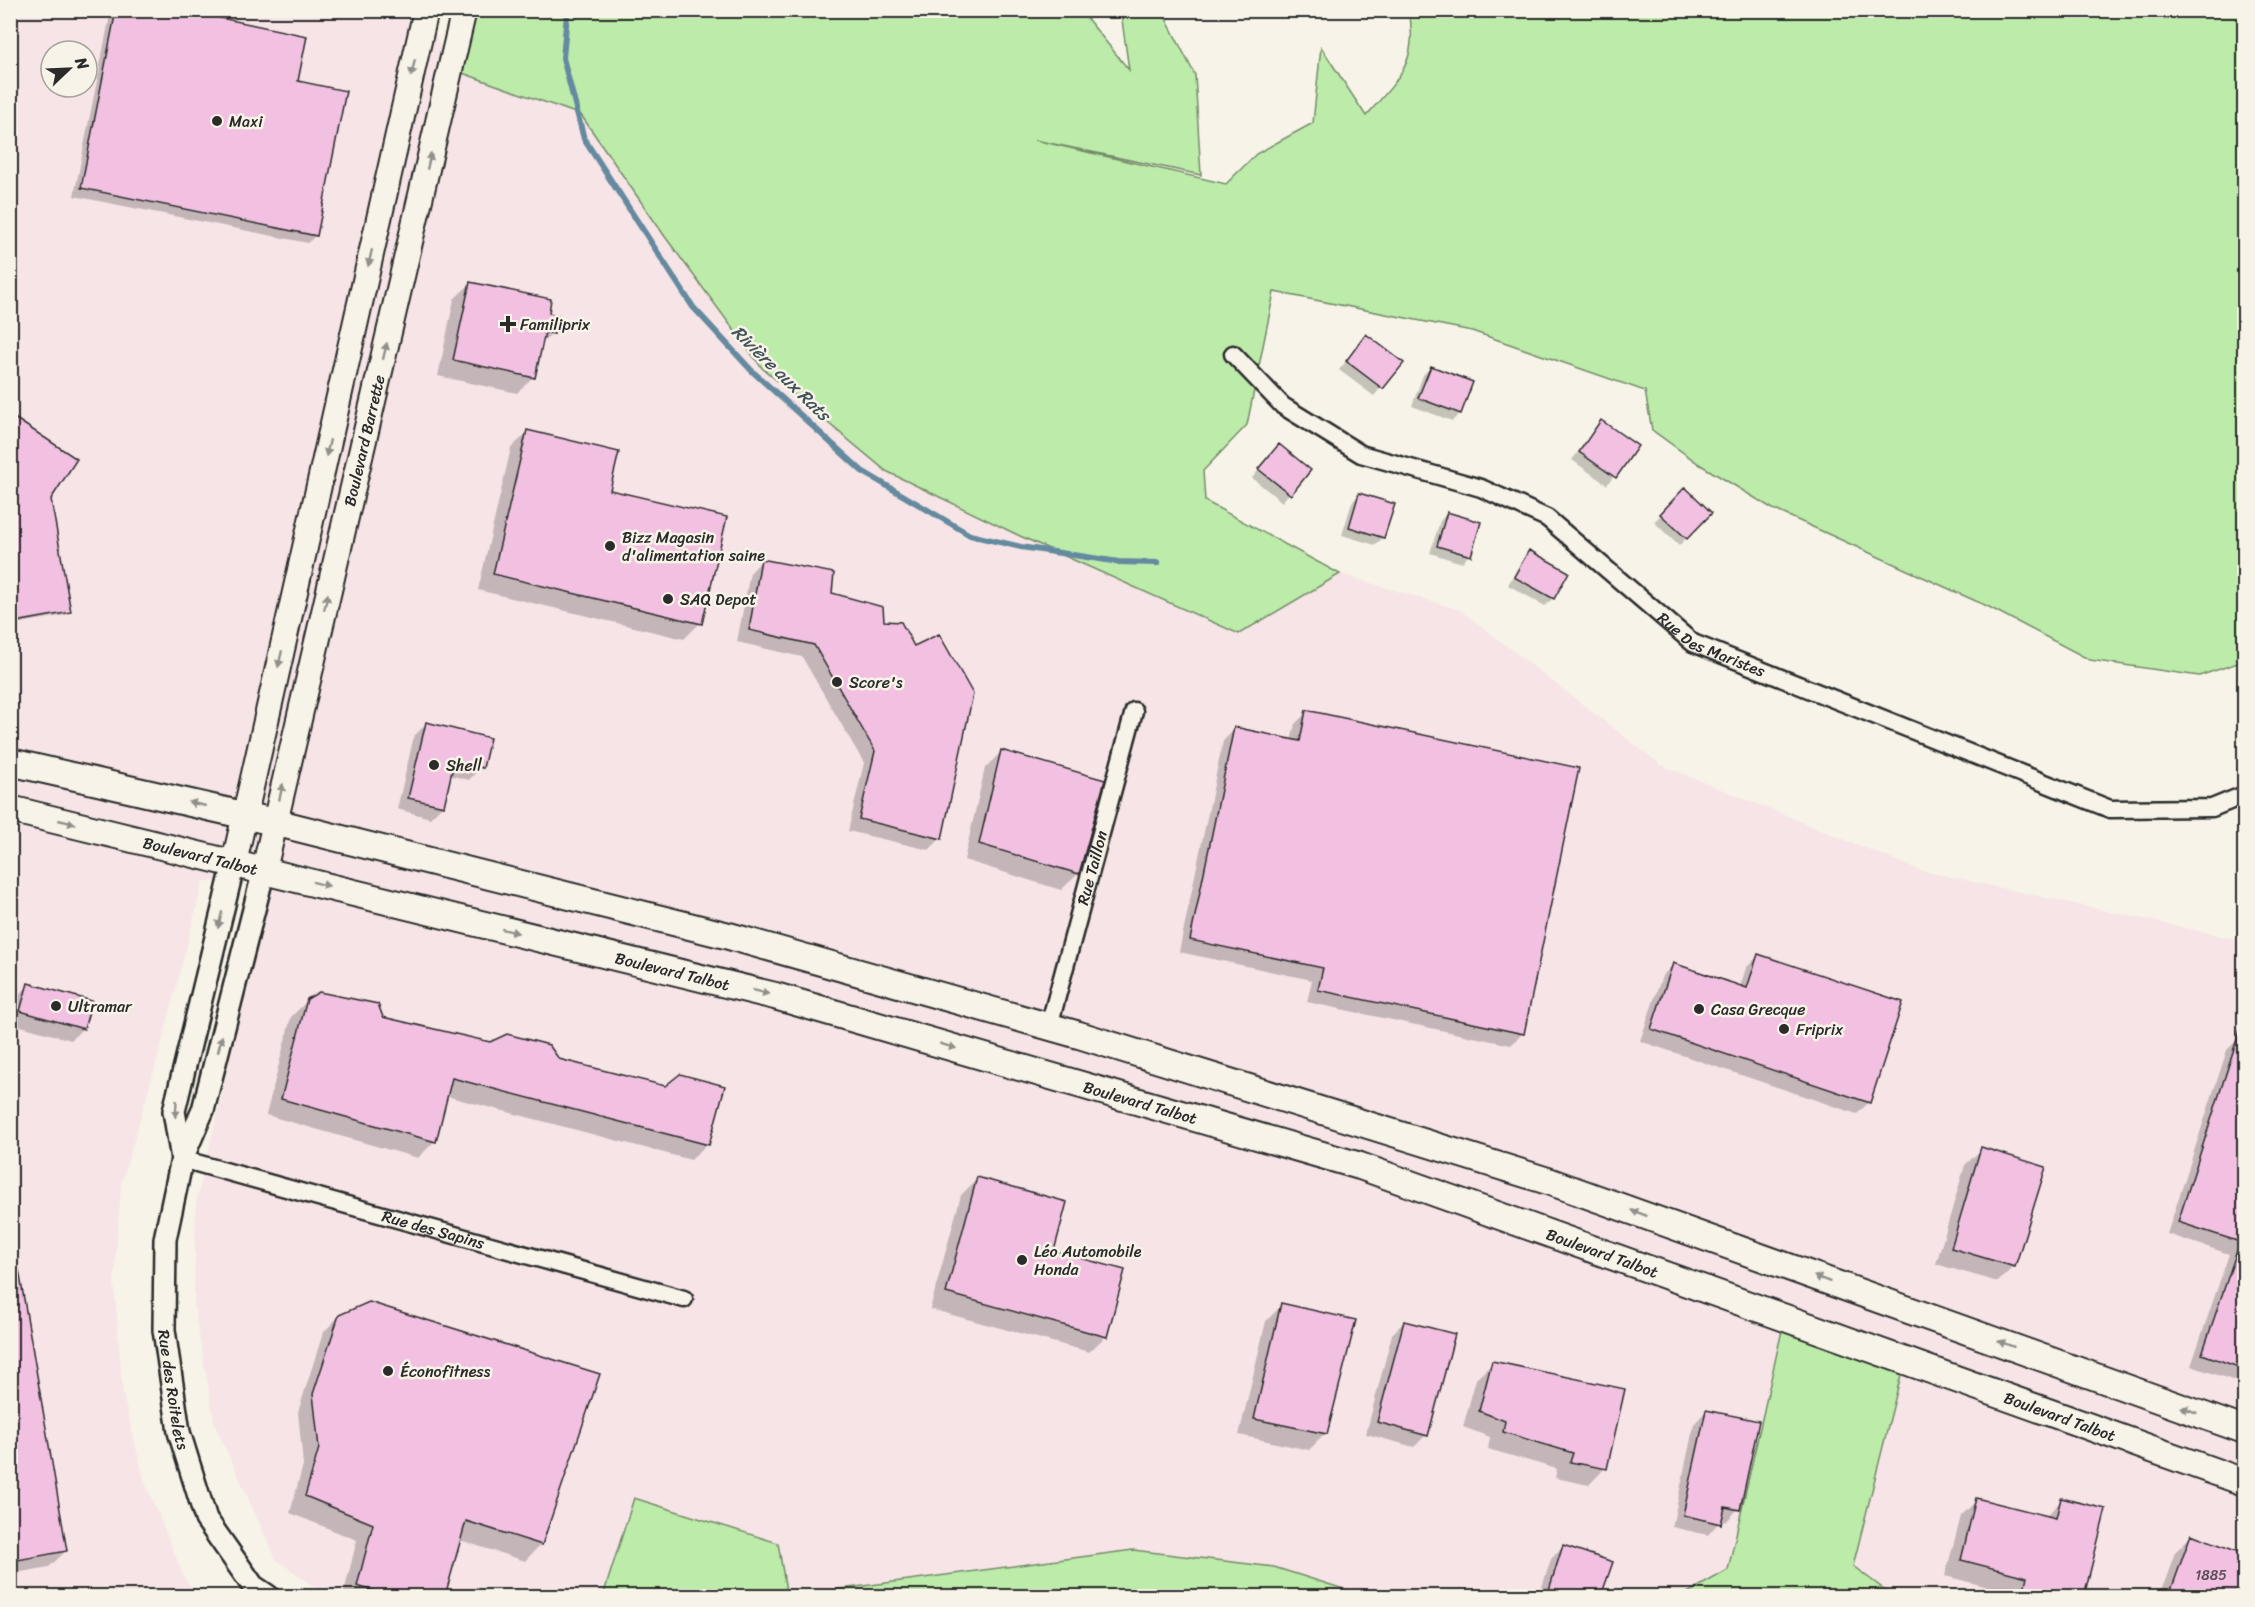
<svg xmlns="http://www.w3.org/2000/svg" width="2255" height="1607" font-family="Sriracha,sans-serif">
<style>
.built{fill:#f6e4e6;fill-rule:evenodd}
.green{fill:#bcebaa;stroke:#748b6a;stroke-width:1.5}
.shadow{fill:#0003}
.lines{fill:none;stroke-linecap:round;stroke-linejoin:round}
.stream{stroke:#658a9f;stroke-width:6}
.building{fill:#f2c1e2;stroke:#2b2b2b;stroke-width:1.5}
.minor-casing{stroke:#2b2b2b;stroke-width:21}
.tertiary-casing{stroke:#2b2b2b;stroke-width:26}
.secondary-casing{stroke:#2b2b2b;stroke-width:28}
.primary-casing{stroke:#2b2b2b;stroke-width:30}
.minor{stroke:#f7f3e8;stroke-width:16}
.tertiary{stroke:#f7f3e8;stroke-width:21}
.secondary{stroke:#f7f3e8;stroke-width:24}
.primary{stroke:#f7f3e8;stroke-width:26}
.oneway{fill:#918f8a}
.poi-dot{fill:#2b2b2b;stroke:#f7f3e8;stroke-width:2}
.labels{text-anchor:middle;stroke-width:5;stroke-linejoin:round;paint-order:stroke}
.number-label{font-size:14px;fill:#5d5059}
.poi-label{font-size:16px;fill:#2b2b2b;stroke:#f7f3e8;text-anchor:start}
.street-label{font-size:16px;fill:#2b2b2b;stroke:#f7f3e8}
.water-label{font-size:18px;font-style:italic;fill:#43525b;stroke:#f7f3e8}
</style>
<rect width="100%" height="100%" fill="#f7f3e8"/>
<filter id="ink" filterUnits="userSpaceOnUse"><feTurbulence type="fractalNoise" baseFrequency=".0167" numOctaves="2"/><feDisplacementMap in="SourceGraphic" scale="12" xChannelSelector="R" yChannelSelector="G"/><feConvolveMatrix kernelMatrix="1 2 1 2 8 2 1 2 1" color-interpolation-filters="sRGB"/></filter>
<g filter="url(#ink)">
<path class="built" d="M11,11h413l27,58 130,46 85,123 96,130 124,103 134,65 219,98 101,-60 120,36 201,155 258,105 325,71v655h-351l-40,-29 51,-204 -119,-46 -57,253 -46,26h-316l-92,-29 -141,-17 -346,46 -9,-53 -144,-44 -31,97h-276l-51,-37 -61,-134 -21,-119 2,-102 76,-324 -69,1 -40,158 -42,146 -7,98 9,112 22,88 40,96 14,17h-188zM51,51h36v36h-36z"/>
<path class="green" d="M464,11h617l48,59 -8,-57 41,-2 33,64 6,100 -166,-35 191,44 30,-30 57,-31 8,-76 45,69c32,-37 53,-53 43,-105h835v650l-45,15 -109,-16 -101,-53 -216,-98 -74,-45 -47,-34 -7,-39 -173,-60 -198,-39 -27,133 -44,46 2,30 135,73 -101,60 -219,-98 -134,-65 -124,-103 -96,-130 -85,-123 -130,-46z
M1785,1317l119,46 -51,203 40,30h-211l46,-26z
M634,1498l144,45 9,53h-184z
M1133,1550l141,17 92,29h-578z"/>
<path class="shadow" d="M111,10h63l122,72 20,153 -8,8 -234,-47z
M471,283l76,31 5,19 -12,12 -7,32 -16,16 -79,-17 16,-77z
M1366,336l35,27 -27,33 -35,-26z
M1431,367l40,16 -11,31 -8,7 -40,-15 11,-31z
M10,417l39,82 20,113 -3,3 -56,10z
M1601,422l35,24 -29,39 -35,-25z
M528,432l81,59 91,132 -16,16 -206,-49 33,-142z
M1279,446l30,24 -27,32 -30,-24z
M1685,489l1,49 -7,8 -25,-24z
M1360,494l23,44 -8,7 -33,-10 10,-33z
M1447,513l22,42 -7,8 -32,-10 10,-32z
M1530,552l37,21 -14,25 -8,8 -37,-21 14,-25z
M762,560l120,62 59,216 -12,12 -81,-19 16,-68 -62,-106 -65,-15 13,-69z
M1307,712l216,321 -12,12 -204,-43 5,-22 -133,-28 44,-211 12,-12 56,12 4,-17z
M426,724l55,43 -12,13 -20,-5 -7,31 -12,12 -33,-9 17,-73z
M1001,752l77,122 -17,16 -97,-30 21,-92z
M1758,956l111,146 -12,12 -217,-73 22,-65 12,-12 66,23 6,-19z
M29,985l54,43 -12,12 -61,-17 7,-26z
M308,1000l74,18 325,126 -16,16 -245,-64 -12,46 -16,16 -152,-43 25,-98z
M2239,1038l5,2v344l-53,-18 38,-112 -62,-20 60,-184z
M1982,1149l32,117 -16,16 -62,-18 29,-99z
M977,1179l75,73 54,84 -17,16 -159,-43 31,-114z
M10,1275l56,276 -17,16 -39,7z
M1282,1305l44,128 -17,17 -70,-15 27,-114z
M339,1316l202,228 -16,17 -66,-21 -16,56h-100l14,-56 -67,-27 13,-48 -5,-53 25,-79z
M1404,1322l22,113 -12,12 -48,-13 26,-100z
M1493,1363l112,105 -16,17 -34,-7 2,-9 -69,-20 2,-12 -27,-10 13,-48z
M1706,1411l32,98 -12,13 -5,-2 -13,15 -36,-8 22,-103z
M1977,1500l68,17 17,-17 42,10 -22,86h-71l1,-3 -67,-17 16,-60z
M2191,1536l53,19v41h-84l15,-44z
M1563,1547l48,16 -11,33h-61l12,-37z"/>
<g class="lines">
<path class="stream" d="M563,10l4,4 -4,44 21,81 109,168 59,64 110,100 108,64 51,12 98,15 39,1"/>
</g>
<path class="building" d="M116,10h66l125,26 -9,45 48,10 -29,145 -236,-48z
M470,282l81,17 -2,14 9,2 -4,19 -9,-2 -10,46 -82,-18z
M1366,334l38,29 -21,26 -37,-28z
M1431,366l42,16 -12,32 -43,-16z
M10,415l67,44 -26,40 20,113 -61,11z
M1601,420l37,26 -22,32 -37,-26z
M527,430l92,22 -9,38 117,27 -25,107 -209,-50z
M1279,444l32,26 -20,25 -33,-26z
M1685,487l27,26 -25,26 -27,-25z
M1359,493l36,11 -11,34 -35,-11z
M1447,512l34,10 -10,34 -34,-10z
M1529,550l40,22 -15,27 -40,-22z
M761,559l73,14 -2,20 51,14 1,14 17,1 13,24 25,-12 34,60 -31,145 -83,-20 16,-68 -61,-106 -65,-15z
M1306,710l273,58 -55,266 -206,-44 5,-22 -133,-28 44,-213 66,14z
M426,722l64,16 -7,30 -29,-6 -10,44 -36,-8z
M1001,750l104,30 -26,94 -100,-30z
M1758,954l145,48 -33,101 -219,-74 22,-66 74,25z
M28,983l64,18 -8,28 -64,-18z
M319,992l59,12 5,13 107,25 17,-8 42,11 10,14 106,27 15,-12 45,12 -16,59 -257,-67 -16,64 -155,-43 26,-100z
M2241,1027l3,1v341l-42,-15 38,-112 -62,-20z
M1981,1147l65,20 -31,100 -64,-19z
M977,1177l90,25 -13,49 71,19 -18,67 -161,-44z
M19,1270l48,281 -49,9 -8,-46v-243z
M369,1302l231,72 -58,171 -76,-24 -21,75h-54l-34,-10 16,-62 -68,-28 14,-48 -6,-54 26,-79z
M1281,1303l75,17 -29,114 -73,-15z
M1404,1321l51,13 -27,102 -51,-14z
M1492,1361l133,28 -18,80 -37,-7 3,-9 -70,-21 2,-11 -26,-10z
M1706,1410l53,11 -19,89 -15,-3 -4,17 -38,-9z
M1976,1498l80,20 5,-20 45,11 -22,87h-62l5,-19 -66,-17z
M2191,1534l53,20v42h-75z
M1563,1545l50,17 -12,34h-54z"/>
<g class="lines">
<defs>
<g id="minor">
<path id="s1" d="M1233,354l50,52 78,48 120,34 66,30 146,125 417,166 102,-1 32,-13"/>
<path id="s2" d="M1049,1026l85,-315"/>
<path id="s3" d="M182,1159l502,140"/>
</g>
<g id="tertiary">
<path id="s4" d="M264,870l-61,240 -21,49 -17,80 -1,91 15,102 27,87 47,67 15,10"/>
<path d="M182,1159l-8,-48 60,-248"/>
</g>
<g id="secondary">
<path d="M234,863l192,-853"/>
<path id="s5" d="M264,870l200,-860"/>
</g>
<g id="primary">
<path d="M10,762l264,60 455,114 350,99 472,147 693,248"/>
<path id="s6" d="M10,809l765,187 585,170 884,316"/>
</g>
</defs>
<use href="#minor" class="minor-casing"/>
<use href="#tertiary" class="tertiary-casing"/>
<use href="#secondary" class="secondary-casing"/>
<use href="#primary" class="primary-casing"/>
<use href="#minor" class="minor"/>
<use href="#tertiary" class="tertiary"/>
<use href="#secondary" class="secondary"/>
<use href="#primary" class="primary"/>
</g>
<defs><path id="oneway-solid" d="M-6-.8H1V-3.2L6.5 0L1 3.2V.8H-6Z" transform="scale(1.5)"/></defs>
<g class="oneway">
<use href="#oneway-solid" transform="translate(413 68) rotate(103)"/>
<use href="#oneway-solid" transform="translate(429 161) rotate(-77)"/>
<use href="#oneway-solid" transform="translate(370 258) rotate(103)"/>
<use href="#oneway-solid" transform="translate(385 351) rotate(-77)"/>
<use href="#oneway-solid" transform="translate(328 448) rotate(103)"/>
<use href="#oneway-solid" transform="translate(326 602) rotate(-77)"/>
<use href="#oneway-solid" transform="translate(280 659) rotate(103)"/>
<use href="#oneway-solid" transform="translate(281 792) rotate(-77)"/>
<use href="#oneway-solid" transform="translate(197 804) rotate(-167)"/>
<use href="#oneway-solid" transform="translate(67 822) rotate(13)"/>
<use href="#oneway-solid" transform="translate(321 884) rotate(14)"/>
<use href="#oneway-solid" transform="translate(220 920) rotate(104)"/>
<use href="#oneway-solid" transform="translate(510 931) rotate(14)"/>
<use href="#oneway-solid" transform="translate(761 992) rotate(14)"/>
<use href="#oneway-solid" transform="translate(220 1044) rotate(-76)"/>
<use href="#oneway-solid" transform="translate(948 1046) rotate(16)"/>
<use href="#oneway-solid" transform="translate(176 1109) rotate(94)"/>
<use href="#oneway-solid" transform="translate(1639 1213) rotate(-160)"/>
<use href="#oneway-solid" transform="translate(1822 1279) rotate(-160)"/>
<use href="#oneway-solid" transform="translate(2006 1344) rotate(-160)"/>
<use href="#oneway-solid" transform="translate(2189 1410) rotate(-160)"/>
</g>
</g>
<g class="poi-dot">
<circle cx="217" cy="121" r="6"/>
<path d="M505 315h6v6h6v6h-6v6h-6v-6h-6v-6h6z"/>
<circle cx="610" cy="546" r="6"/>
<circle cx="668" cy="599" r="6"/>
<circle cx="837" cy="682" r="6"/>
<circle cx="434" cy="765" r="6"/>
<circle cx="56" cy="1006" r="6"/>
<circle cx="1699" cy="1009" r="6"/>
<circle cx="1784" cy="1029" r="6"/>
<circle cx="1022" cy="1260" r="6"/>
<circle cx="388" cy="1371" r="6"/>
</g>
<g class="labels">
<g class="number-label">
<text x="2211" y="1580">1885</text>
</g>
<g class="poi-label">
<text x="229" y="127">Maxi</text>
<text x="520" y="330">Familiprix</text>
<text x="622" y="543">Bizz Magasin<tspan x="622" dy="18">d'alimentation saine</tspan></text>
<text x="680" y="605">SAQ Depot</text>
<text x="849" y="688">Score's</text>
<text x="446" y="771">Shell</text>
<text x="68" y="1012">Ultramar</text>
<text x="1711" y="1015">Casa Grecque</text>
<text x="1796" y="1035">Friprix</text>
<text x="1034" y="1257">Léo Automobile<tspan x="1034" dy="18">Honda</tspan></text>
<text x="400" y="1377">Éconofitness</text>
</g>
<g class="street-label">
<text dy="6" stroke="none"><textPath href="#s5" startOffset="441">Boulevard Barrette</textPath></text>
<text dy="6" stroke="none"><textPath href="#s1" startOffset="570">Rue Des Maristes</textPath></text>
<text dy="6" stroke="none"><textPath href="#s6" startOffset="196">Boulevard Talbot</textPath></text>
<text dy="6" stroke="none"><textPath href="#s2" startOffset="164">Rue Taillon</textPath></text>
<text dy="6" stroke="none"><textPath href="#s6" startOffset="682">Boulevard Talbot</textPath></text>
<text dy="6" stroke="none"><textPath href="#s6" startOffset="1168">Boulevard Talbot</textPath></text>
<text dy="6" stroke="none"><textPath href="#s3" startOffset="261">Rue des Sapins</textPath></text>
<text dy="6" stroke="none"><textPath href="#s6" startOffset="1654">Boulevard Talbot</textPath></text>
<text dy="6" stroke="none"><textPath href="#s4" startOffset="534">Rue des Roitelets</textPath></text>
<text dy="6" stroke="none"><textPath href="#s6" startOffset="2140">Boulevard Talbot</textPath></text>
</g>
<g class="water-label">
<text transform="translate(781 373) rotate(44)" y="6">Rivière aux Rats</text>
</g>
</g>
<rect width="2255" height="1607" fill="none" stroke="#f7f3e8" stroke-width="36"/>
<rect x="18" y="18" width="2219" height="1571" fill="none" stroke="#2b2b2b" stroke-width="2" filter="url(#ink)"/>
<g transform="translate(69 69) rotate(67)"><circle r="28" fill="#f7f3e8" stroke="#a5a39c" stroke-width="1.5"/>
<path d="M0-4.5L10 22L0 15L-10 22Z" fill="#2b2b2b"/>
<text y="-9" font-size="16" font-weight="bold" text-anchor="middle" fill="#2b2b2b">N</text>
</g>
</svg>
